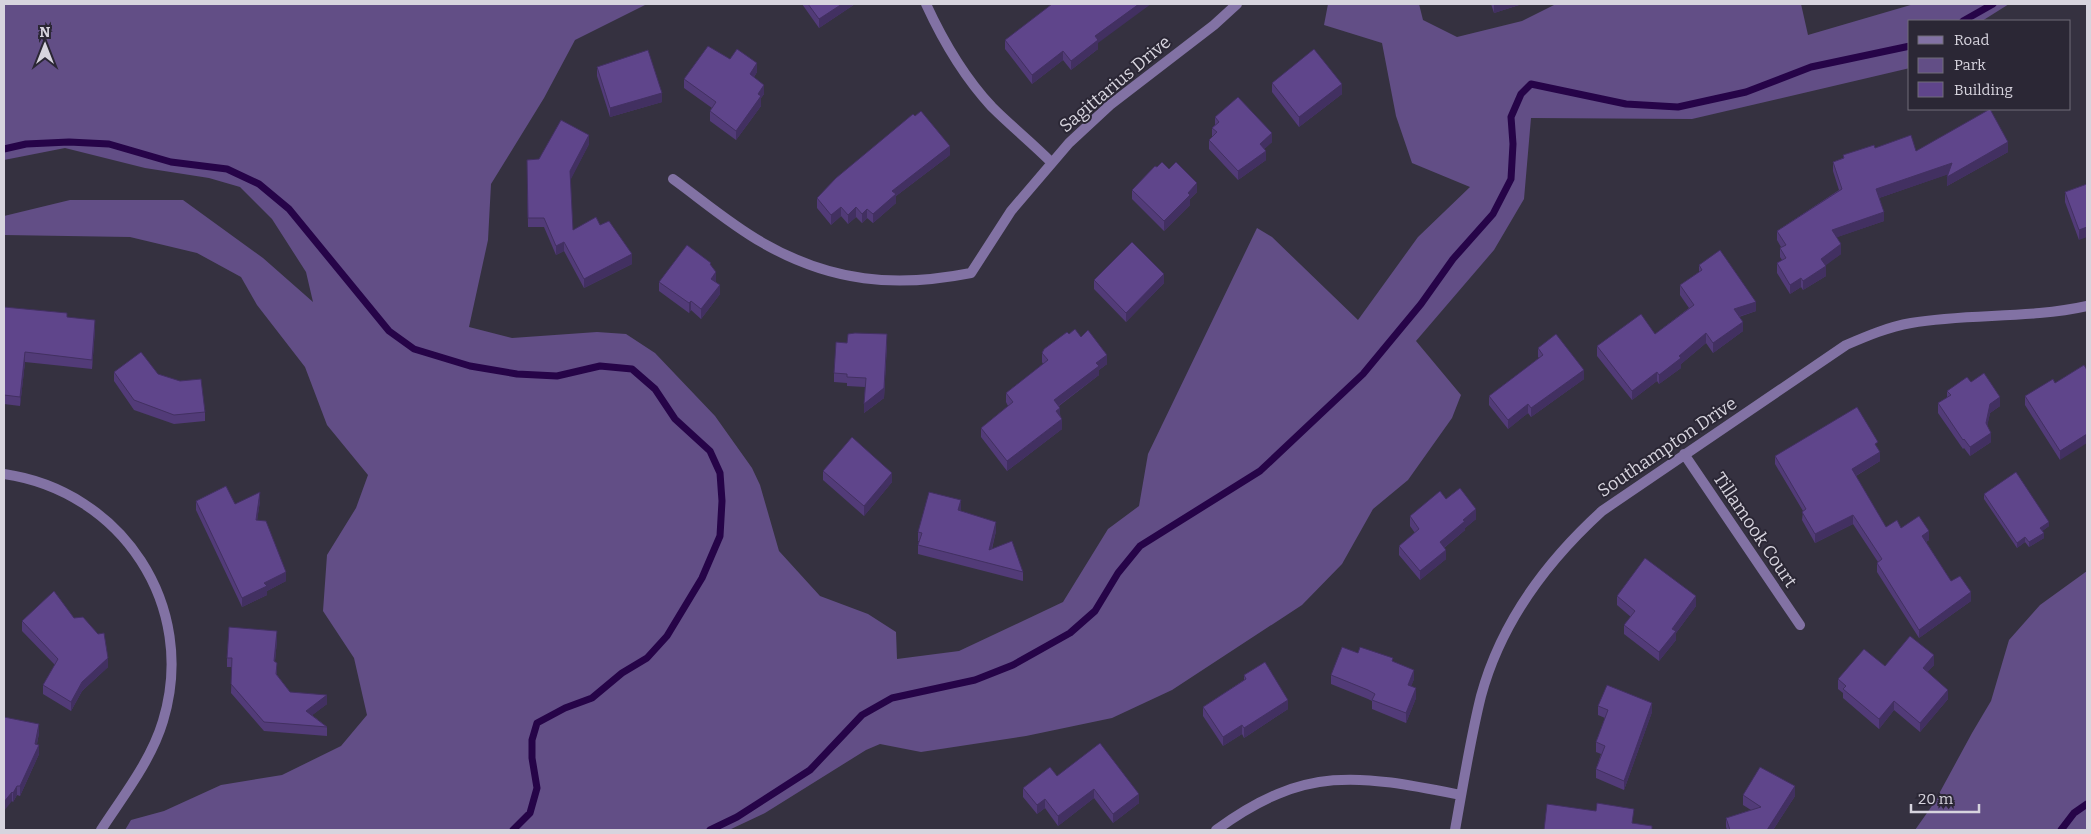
<svg xmlns="http://www.w3.org/2000/svg" width="2091" height="834" font-family="Bitter,serif">
<style>
.green{fill:#624e86}
.lines{fill:none;stroke-linecap:round;stroke-linejoin:round}
.stream{stroke:#260448;stroke-width:7}
.minor{stroke:#8272a4;stroke-width:10}
.wall{fill:#523b78}
.shaded-wall{fill:#423061}
.building{fill:#5f458b;stroke:#423061}
.labels{text-anchor:middle;stroke-width:4;stroke-linejoin:round;paint-order:stroke}
.street-label{font-size:18px;fill:#d7d4de;stroke:#2b2735}
</style>
<rect width="100%" height="100%" fill="#353140"/>
<path class="green" d="M4,4h643l-72,36 -31,58 -53,86 -3,56 -19,87 43,11 85,-6 29,2 29,19 60,63 37,52 8,17 19,66 41,45 48,18 28,18 1,27 62,-8 104,-49 45,-73 31,-23 9,-52 109,-226 15,9 86,83 60,-83 52,-50 -58,-24 -16,-47 -14,-73 -58,-18 4,-21h91l4,16 34,17 65,-16 34,-17h245l7,31 106,-31h95l-27,17h-72v47l-218,51 -161,-1 -7,81 -30,51 -78,91 45,54 -9,23 -44,62 -35,29 -31,55 -40,41 -130,85 -60,28 -86,18 -105,16 -41,-8 -14,6 -101,63 -36,17h-604l6,-10 33,-9 57,-26 61,-10 59,-29 26,-31 -13,-57 -31,-47 4,-56 29,-47 12,-33 -41,-50 -22,-58 -48,-62 -16,-28 -44,-24 -67,-16 -126,-2v-19l66,-16h113l80,58 50,44 -7,-30 -34,-53 -32,-32 -31,-9 -64,-10 -80,-20 -61,12z
M2087,571v259h-172l19,-27 38,-70 19,-32 18,-61 31,-35z"/>
<g class="lines">
<path class="stream" d="M1963,21l30,-17
M4,149l22,-5 43,-2 40,2 62,18 56,7 32,15 30,25 100,122 25,18 56,17 47,8 40,2 43,-10 32,3 23,20 20,30 35,32 10,22 2,28 -2,35 -18,42 -35,58 -20,22 -25,15 -30,25 -27,10 -28,15 -5,17v18l5,30 -7,25 -17,17
M710,830l27,-13 73,-47 52,-55 30,-17 83,-18 38,-15 57,-32 25,-22 23,-38 22,-27 120,-75 103,-97 58,-70 32,-45 40,-45 18,-35 2,-35 -2,-27 10,-23 10,-10 95,20 52,3 68,-15 65,-25 99,-21
M2061,830l13,-17 13,-9"/>
<path class="minor" d="M926,4c17,37 38,73 66,103 19,19 40,36 59,55
M673,179c29,21 58,46 90,64 68,39 132,45 208,30l40,-62 58,-68 41,-38 104,-80 23,-21
M1684,454l116,171
M4,474c118,17 194,132 159,247 -12,40 -40,75 -62,109
M1216,830c90,-66 143,-55 245,-35
M1455,830c8,-44 15,-90 26,-134 20,-74 65,-134 121,-185l244,-166c21,-9 42,-18 65,-22 59,-10 118,-4 176,-17"/>
</g>
<path class="wall" d="M802,4h53l-36,24z
M1491,4h28v1l-25,8z
M1005,40l93,3v6l-27,21 -8,-10 -31,24 -27,-35z
M730,59l27,13 -3,5 10,17 -3,4v8l-25,34 -26,-19v-10l2,-3 -28,-20v-9z
M597,67l65,35 -52,15 -13,-41z
M1272,83l70,11 -43,33 -27,-35z
M1215,117l57,25 -8,7 2,11 -28,20 -29,-31v-9l3,-3v-9l3,-3z
M589,144l-19,36 3,50 27,-5 32,39 -48,24 -20,-37 -8,4 -12,-28h-16l-1,-67 12,-1z
M1875,148l41,3 92,1 -61,34 1,-12 -69,24 5,23 -47,16 4,17 -16,11 1,11 -23,14 -2,-3 -11,7 -13,-21v-10l5,-3 -2,-3v-9l1,-1 -4,-7v-9l62,-41 -6,-19v-9l10,-4v-3z
M950,155l-54,41v7l-23,20 -6,-5 -5,5 -6,-6 -8,7 -7,-8 -10,9 -14,-17v-10z
M1157,167l12,2 28,23 -7,7v6l-26,26 -32,-32v-9z
M2087,184l-8,56 -14,-38v-10z
M1699,265l57,46 -17,6 4,14 -30,22 -7,-10 -25,21v4l-22,16 -2,-3 -25,19 -35,-44v-10l58,-12 34,-26 -9,-13v-10l19,-13z
M711,266l9,28 -19,25 -10,-9 -2,3 -30,-22v-9z
M1094,280l70,3 -38,39 -32,-33z
M4,307l63,10 28,12 -3,40 -67,-7 -5,44 -16,-2z
M1069,334l12,3 26,27 -8,6v5l-40,31 3,23 -55,42 -26,-34v-9l27,-22 -2,-4v-9l37,-29 -1,-2v-9z
M847,343l40,1 -3,54 -20,15 1,-26 -18,-1v-3l-13,-1v-9z
M1538,348l46,31 -53,38 -3,-4 -20,16 -19,-24v-9l50,-38 -1,-1z
M2084,365l-24,95 -35,-55v-9l30,-13z
M114,372l44,2 47,38v9l-31,3 -40,-14 -20,-29z
M1971,382l29,24 -10,7 -3,13 4,16 -21,14 -6,-8 -1,1 -25,-36v-10l9,-5v-7z
M1878,449l2,12 -24,15 30,51 15,1 28,12 -3,2 25,39 20,20 -52,37 -42,-66v-9l1,-1 -25,-38 -38,19 -13,-23 1,-9 -28,-47v-8z
M823,471l69,11 -28,34 -41,-36z
M1984,494l65,32 -7,5 2,7 -15,9 -4,-5 -8,6 -33,-49z
M1446,499l30,20 -11,9v2l-21,18 2,11 -26,21 -21,-25v-9l16,-13 -5,-7v-10z
M196,501l39,3 25,-3 -3,19 29,61 -19,10v4l-25,12 -46,-97z
M961,508l-1,3 36,20 -4,18 31,23v9l-105,-27v-9l1,-4h-1v-9z
M1617,596l79,10 -20,27v7l-17,21 -35,-27v-9l7,-8 -14,-12z
M22,621l86,46 -26,24 -11,20 -28,-17v-9l12,-20 -33,-34z
M277,640l-2,21 2,14 13,17 37,12 -15,11 15,12v9l-63,-5 -33,-38 1,-26h-5v-9z
M1358,653l35,8 21,18 -3,7 5,12 -10,25 -34,-14v-8l-4,-2 -37,-15v-9z
M1934,665l-7,7 21,27 -28,33 -26,-22 -15,19 -36,-31v-5l-5,-4v-10l47,-13z
M1244,675l44,34 -44,29 -2,-4 -19,12 -20,-30v-9l41,-27z
M1598,706l54,6 -28,78 -28,-12v-9l5,-15 -5,-2v-10l9,-24 -7,-3z
M4,717l35,16 -2,11 2,10 -19,42 -3,-1 -4,7 -1,-1z
M1057,776l82,27 -26,20 -19,-25 -36,28 -13,-18 -8,6 -14,-17v-9z
M1743,795l52,1 -22,34h-46l-1,-3v-9l25,-8 -8,-5z"/>
<path class="shaded-wall" d="M842,4h13l-36,24v-9z
M1139,4h12l-53,39v6l-27,21v-9l24,-25z
M1494,4h25v1l-25,8z
M1063,51v9l-31,24v-9z
M757,63v9l-7,11v-9z
M1342,84v10l-43,33v-10z
M764,85v9l-3,4v8l-25,34v-9l22,-37z
M662,93v9l-52,15v-9z
M1272,133v9l-12,11v-9z
M589,135v9l-19,37v-10z
M2008,142v10l-61,34v-9z
M950,146v9l-54,41v7l-23,20v-9l19,-23z
M1266,151v9l-28,20v-9z
M1952,163v10l-76,26v-10z
M1197,183v9l-7,7v6l-26,26v-10l24,-28z
M841,207v9l-10,9v-10z
M856,207v10l-8,7v-9z
M867,209v9l-5,5v-9z
M1884,212v9l-52,18v-9z
M2087,227v10l-8,3v-10z
M564,242v9l-8,4v-9z
M1841,244v10l-20,15v-10z
M632,254v10l-48,24v-9z
M1826,266v10l-23,14v-9z
M716,272v9l-5,7v-9z
M1164,274v9l-38,39v-9z
M1801,278v9l-11,7v-9z
M720,285v9l-19,25v-10z
M691,301v9l-2,3v-10z
M1756,302v9l-22,7v-9z
M95,320v9l-3,40v-9z
M1743,322v9l-30,22v-10z
M1706,333v10l-25,21v4l-22,16v-9l20,-19z
M887,334l-3,64 -20,15v-9z
M25,352v10l-5,44v-9z
M1107,355v9l-8,6v5l-45,34v-9l42,-37z
M1584,370v9l-53,38v-9z
M1657,372v9l-25,19v-9z
M2000,397v9l-10,7 -4,19v-9l4,-19z
M1528,404v9l-20,16v-9z
M1060,408v9l-4,-6z
M1062,419v10l-55,42v-10z
M1991,433v9l-21,14v-9z
M2087,434v9l-27,17v-9z
M1880,452v9l-28,17v-9z
M892,473v9l-28,34v-10z
M260,492v9l-4,28v-9z
M961,500v8l-3,11v-9z
M1476,509v10l-11,9v2l-25,21v-9l23,-22z
M1853,515v9l-38,19v-9z
M996,522v9l-7,28v-9z
M2049,522v4l-9,7v-5z
M1929,531v9l-7,4v-8z
M2044,533v5l-15,9v-5z
M2025,537v5l-8,6v-5z
M1446,550v9l-26,21v-9z
M286,572v9l-19,10v4l-25,12v-9l22,-15z
M1971,592v9l-52,37v-8z
M1696,596v10l-20,27v7l-17,21v-9l13,-23z
M277,631v9l-3,30v-9z
M1934,655v10l-11,12v-9z
M108,658v9l-26,24 -11,20v-9l11,-20z
M1414,670v9l-6,15v-9z
M1416,688v10l-10,25v-10z
M1948,690v9l-28,33v-9z
M327,695v9l-21,16v-9z
M1288,700v9l-44,29v-10z
M1894,701v9l-15,19v-10z
M1652,703v9l-28,78v-9z
M39,724v9l-4,20v-9z
M1242,725v9l-19,12v-9z
M39,745v9l-19,42v-10z
M17,786v9l-4,7v-9z
M1795,786v10l-22,34h-6z
M1094,789v9l-36,28v-10z
M12,792v9l-8,10v-9z
M1139,794v9l-26,20v-9z
M1045,799v9l-8,6v-9z"/>
<path class="building" d="M808,4h34l-23,15z
M1052,4h87l-44,32 3,4 -27,21 -8,-10 -31,24 -27,-35z
M708,46l22,13 7,-10 20,14 -7,11 14,11 -6,9 3,2 -25,35 -26,-20 6,-9 -32,-23z
M1314,49l28,35 -43,33 -27,-34z
M648,50l14,43 -52,15 -13,-41z
M1238,97l34,36 -12,11 6,7 -28,20 -29,-31 8,-8 -5,-4 7,-6 -4,-5z
M1990,109l18,33 -61,35 5,-14 -76,26 8,23 -52,18 9,14 -20,15 5,7 -23,15 -2,-3 -11,7 -13,-22 9,-5 -6,-10 6,-3 -9,-14 65,-42 -9,-27 11,-4 -1,-3 31,-10 1,3 36,-13 5,16z
M921,111l29,35 -58,45 4,3 -23,20 -6,-5 -5,5 -6,-7 -8,8 -7,-8 -10,8 -14,-17 19,-20 77,-64 2,2z
M561,120l28,15 -19,36 3,59 23,-13 4,8 9,-4 23,33 -48,25 -20,-37 -8,4 -12,-28h-16l-1,-58 12,-1z
M1162,162l7,7 7,-7 21,21 -9,10 2,2 -26,26 -32,-31 23,-24 2,1z
M2087,184v43l-8,3 -14,-38z
M1132,242l32,32 -38,39 -32,-33z
M687,245l24,18 -1,1 6,8 -5,7 9,6 -19,24 -10,-8 -2,2 -30,-21z
M1720,250l36,52 -22,7 9,13 -30,21 -7,-10 -27,23 2,2 -22,17 -2,-3 -25,19 -35,-45 44,-32 14,20 39,-29 -14,-20 22,-15 -3,-5z
M4,307l63,6v4l28,3 -3,40 -67,-8 -5,45 -16,-2z
M1075,329l6,8 7,-7 19,25 -11,8 3,3 -45,34 6,8 -4,3 6,8 -55,42 -26,-33 32,-26 -7,-9 42,-33 -6,-7 2,-4 23,-17 2,2z
M855,333l32,1 -3,54 -20,16 2,-26 -19,-1v-3l-13,-1 2,-31 11,1 1,-9z
M1556,334l28,36 -53,38 -3,-4 -20,16 -19,-24 54,-41 -5,-7z
M141,352l17,22 22,7 21,-2 4,33 -31,3 -40,-15 -20,-28z
M2084,365l3,5v64l-27,17 -35,-55 28,-17 2,4z
M1984,373l16,24 -10,7 -4,19 5,10 -21,14 -6,-8 -1,1 -25,-37 13,-8 -4,-4 20,-14 4,5z
M1857,407l21,35 -3,2 5,8 -28,17 34,58 11,-7 4,8 18,-12 10,15 -7,5 29,45 9,-5 11,16 -52,38 -42,-67 5,-4 -29,-44 -38,19 -13,-22 4,-3 -31,-53z
M852,437l40,36 -28,33 -41,-35z
M2016,472l33,50 -9,6 4,5 -15,9 -4,-5 -8,6 -33,-49z
M226,486l9,18 25,-12 -4,28 10,1 20,51 -22,11 3,3 -25,12 -46,-97z
M1460,488l16,21 -13,11 2,1 -25,21 6,8 -26,21 -21,-25 20,-17 -9,-13 30,-25 6,8z
M929,492l32,8 -3,10 38,12 -7,28 23,-9 11,31 -105,-27 4,-12 -4,-1z
M1645,558l51,38 -24,33 4,2 -17,21 -35,-27 11,-14 -18,-15z
M54,591l20,27 9,-1 15,17 6,-1 4,25 -26,24 -11,20 -28,-17 15,-26 -36,-38z
M229,627l48,4 -3,30 3,2 -1,11 14,18 37,3 -21,16 21,16 -63,-5 -33,-38 1,-26h-5z
M1910,636l24,19 -11,13 25,22 -28,33 -26,-22 -15,18 -36,-30 3,-3 -8,-7 26,-30 21,17z
M1342,647l16,6 2,-6 33,11 -1,3 22,9 -6,15 8,3 -10,25 -34,-13 3,-6 -7,-4 -37,-15z
M1265,662l23,38 -44,28 -2,-3 -19,12 -20,-30 43,-28 -2,-4z
M1607,685l45,18 -28,78 -28,-12 9,-23 -9,-4 12,-32 -10,-4z
M4,717l35,7 -4,20 4,1 -19,41h-3l-4,7 -1,-1 -8,10z
M1100,743l39,51 -26,20 -19,-25 -36,27 -13,-17 -8,6 -14,-17 27,-21 7,9z
M1760,767l35,19 -28,44h-37l-4,-12 35,-11 -18,-12z
M1597,803l37,6 -2,14 20,3v4h-108l3,-26 49,7z"/>
<g class="labels">
<g class="street-label">
<text transform="translate(1115 84) rotate(-40)" y="6">Sagittarius Drive</text>
<text transform="translate(1667 447) rotate(-34)" y="6">Southampton Drive</text>
<text transform="translate(1755 530) rotate(56)" y="6">Tillamook Court</text>
</g>
</g>
<rect width="2091" height="834" fill="none" stroke="#d7d4de" stroke-width="10"/>
<rect x="1908" y="20" width="162" height="90" fill="#2b2735" stroke="#706c79"/>
<rect x="1918" y="36" width="25" height="8" fill="#8272a4" stroke="#706c79"/>
<text x="1954" y="45" font-size="15" fill="#d7d4de">Road</text>
<rect x="1918" y="58" width="25" height="15" fill="#624e86" stroke="#706c79"/>
<text x="1954" y="70" font-size="15" fill="#d7d4de">Park</text>
<rect x="1918" y="82" width="25" height="15" fill="#5f458b" stroke="#706c79"/>
<text x="1954" y="95" font-size="15" fill="#d7d4de">Building</text>
<g transform="translate(45 45)" stroke="#2b2735" stroke-width="4" paint-order="stroke">
<path d="M0-4L9 19L0 12L-9 19Z" fill="#d7d4de"/>
<text y="-8" font-size="14" font-weight="bold" text-anchor="middle" fill="#d7d4de">N</text>
</g>
<path d="M1911 804v8h68v-8" fill="none" stroke="#d7d4de" stroke-width="2.5"/>
<text x="1918" y="804" font-size="15" fill="#d7d4de" stroke="#2b2735" stroke-width="4" paint-order="stroke">20 m</text>
</svg>
